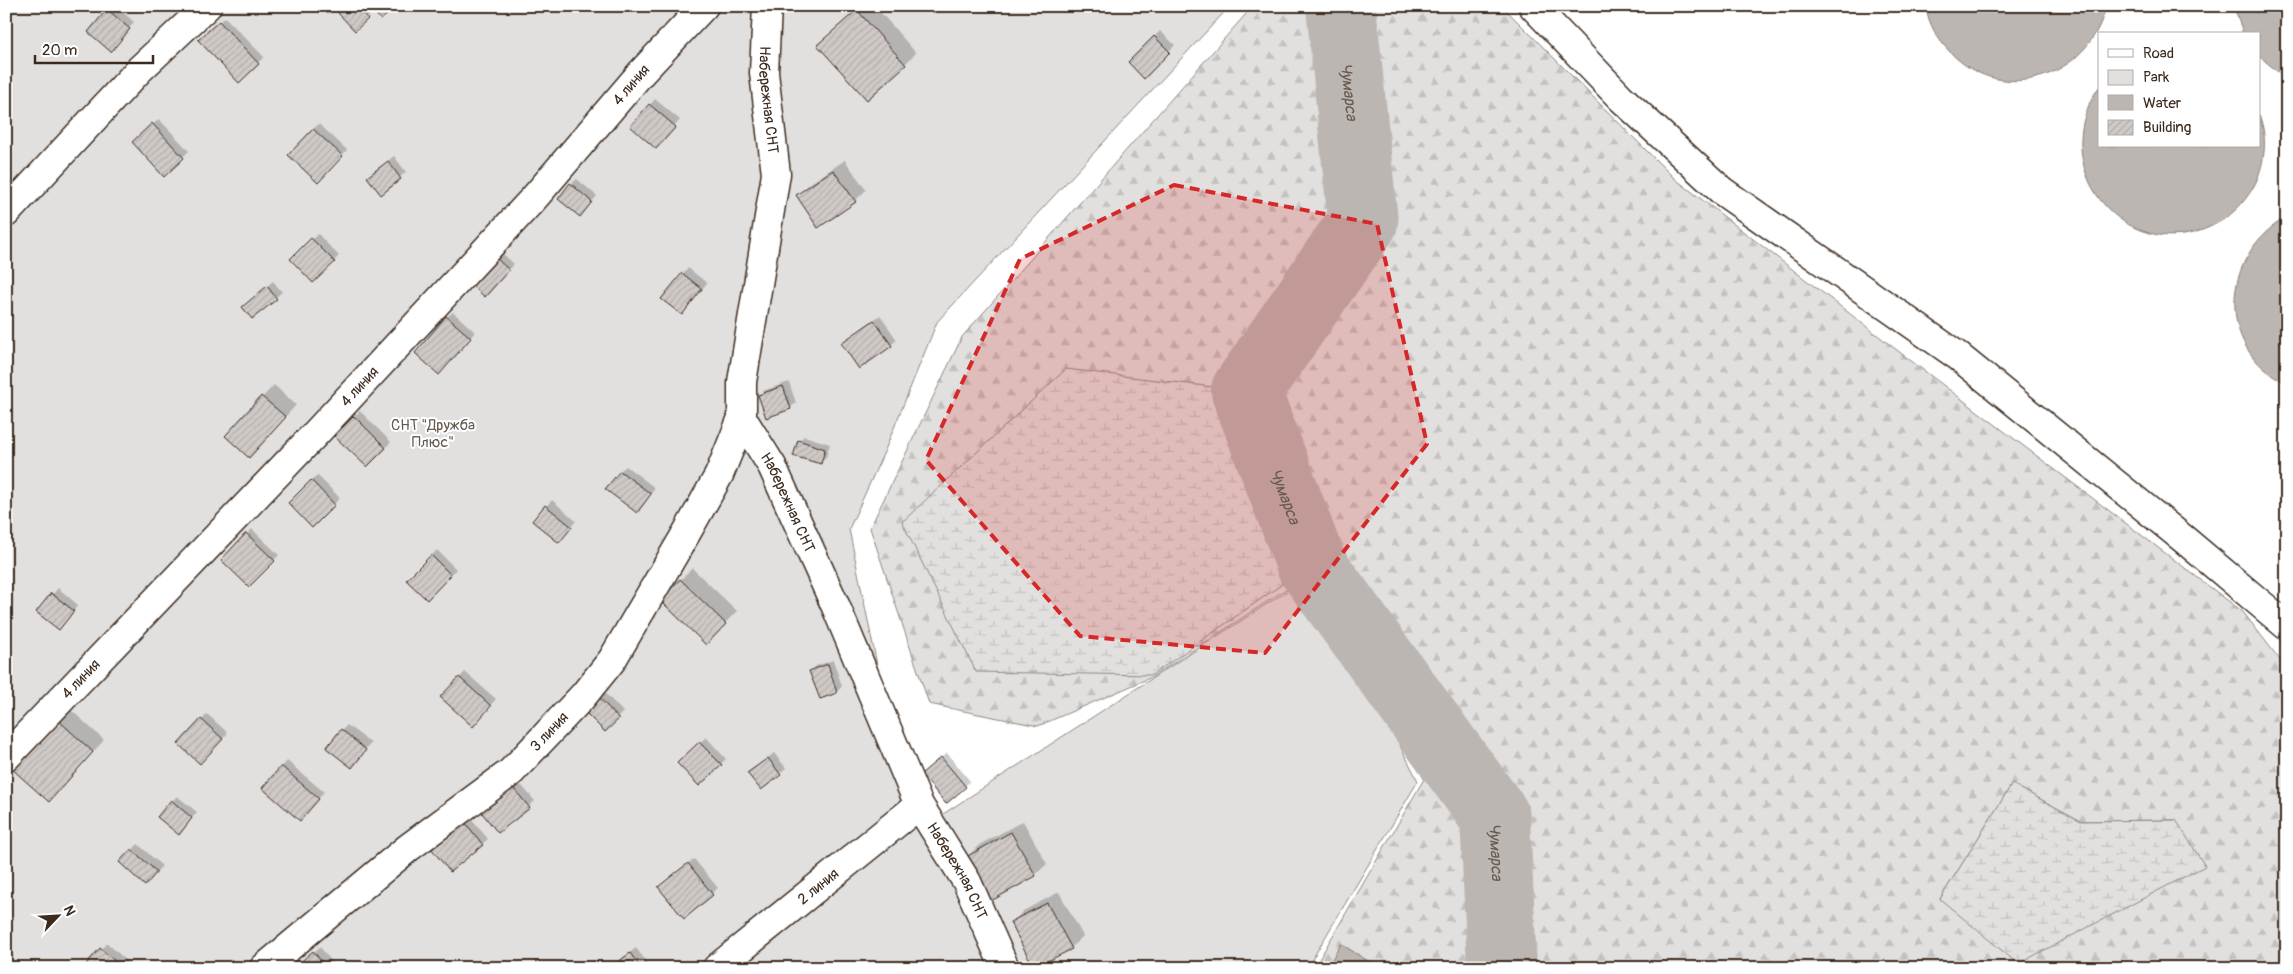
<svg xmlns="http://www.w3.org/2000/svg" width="2293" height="974" font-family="Pangolin,sans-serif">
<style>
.forest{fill:url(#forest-firs);stroke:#8e857e;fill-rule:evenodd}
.wetland{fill:url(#wetland-marsh);stroke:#8e857e}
.green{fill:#e2e0de;stroke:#8e857e}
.water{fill:#bcb6b3;stroke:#887e77}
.shadow{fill:#0003}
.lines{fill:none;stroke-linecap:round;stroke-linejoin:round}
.river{stroke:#bcb6b3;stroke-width:70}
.building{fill:url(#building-hatch);stroke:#3b2a1e}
.minor-casing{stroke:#3b2a1e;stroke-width:31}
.minor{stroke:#fff;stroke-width:28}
.marked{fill:#d62828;fill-opacity:0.2;stroke:#d62828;stroke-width:4;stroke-dasharray:10 6;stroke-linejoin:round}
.labels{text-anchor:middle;stroke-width:4;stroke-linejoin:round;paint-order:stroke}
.street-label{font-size:15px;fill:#3b2a1e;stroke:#fff}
.park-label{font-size:15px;fill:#65584e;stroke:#fff}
.water-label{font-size:16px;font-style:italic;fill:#685b52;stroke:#fff}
</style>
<defs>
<pattern id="forest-firs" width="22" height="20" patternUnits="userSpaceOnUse" patternTransform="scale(1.25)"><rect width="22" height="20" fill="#e2e0de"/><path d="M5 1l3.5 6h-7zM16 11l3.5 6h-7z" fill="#c3c0be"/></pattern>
<pattern id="wetland-marsh" width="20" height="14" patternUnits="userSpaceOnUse" patternTransform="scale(1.25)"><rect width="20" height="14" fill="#e2e0de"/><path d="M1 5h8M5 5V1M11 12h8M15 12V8" fill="none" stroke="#c3c0be"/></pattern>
<pattern id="building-hatch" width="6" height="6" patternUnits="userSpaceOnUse" patternTransform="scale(1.25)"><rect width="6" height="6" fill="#cfcac7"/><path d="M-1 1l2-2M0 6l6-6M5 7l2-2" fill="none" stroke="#b3aeaa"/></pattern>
</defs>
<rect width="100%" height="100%" fill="#fff"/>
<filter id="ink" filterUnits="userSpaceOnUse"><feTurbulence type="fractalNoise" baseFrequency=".02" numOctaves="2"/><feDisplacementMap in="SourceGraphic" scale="10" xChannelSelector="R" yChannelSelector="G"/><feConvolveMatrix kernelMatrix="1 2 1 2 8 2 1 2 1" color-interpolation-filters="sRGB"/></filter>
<g filter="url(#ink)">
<path class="forest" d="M1253,6h249l172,172 228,176 341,258 44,57v299h-908l-38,-24 -14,24h-13l110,-189 -110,-208 -162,106 -114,49 -109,-22 -59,-176 92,-191zM2012,784l69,37 95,-1 -236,79z"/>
<path class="wetland" d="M1066,369l180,22 65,173 -159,111 -176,-3 -74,-150z
M2012,784l69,37 95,-1 29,46 -187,98 -78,-65z"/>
<path class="green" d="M6,6h1224l-293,316 -52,128 -36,79 32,155 22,70 37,62 373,-242 105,207 -111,187h-1301z"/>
<path class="water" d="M1926,6h180c-16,71 -103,101 -155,47 -13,-13 -23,-29 -25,-47z
M2234,6h53v70l-9,-4 -19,-16v-22h-16z
M2099,87v59h160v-31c9,22 6,46 -3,67 -8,16 -20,30 -35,39 -88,54 -180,-50 -122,-134z
M2287,217v166c-73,-33 -66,-130 0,-166z
M1341,944l38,24h-52z"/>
<path class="shadow" d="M112,6h4l18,16 -17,22 -9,-34z
M346,6h21l5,7 -17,16z
M861,6h14l41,47 -11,11 -75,-31z
M225,17l39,40 -25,24 -39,-41z
M1160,31l15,14 -31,32 -14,-15z
M655,99l25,21 -19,22 -29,-16z
M159,119l30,32 -25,24 -30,-33z
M319,124l28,26 -23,25 -11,-46z
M394,156l12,16 -25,21 -13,-16z
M845,160l21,30 -11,11 -58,-5 12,-12z
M577,179l20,17 -12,14 -14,-26z
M318,234l21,22 -26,25 -21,-22z
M500,251l14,13 -30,31 -14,-12z
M688,268l19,15 -20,25 -4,-34z
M273,281l9,11 -30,25 -9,-10z
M453,312l22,20 -30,35 2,-50z
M880,315l17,25 -37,28 -17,-25z
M789,382l7,21 -6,5 -31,-12 6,-6z
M274,385l22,20 -35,39 -34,-9z
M360,411l31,31 -24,24 -31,-30z
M804,436l26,8 -4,13 -6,6 -21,-22z
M626,466l29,22 -13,18 -22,-35z
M317,475l23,23 -28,28 -23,-23z
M552,500l24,21 -12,14 -30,-15z
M252,529l27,26 -30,31 -27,-26z
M437,550l19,19 -29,29 -19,-18z
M692,568l45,43 -31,32 -45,-43z
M58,588l20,17 -14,18 -26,-11z
M833,660l9,26 -5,6 -17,6 -9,-27 5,-5z
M465,672l31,27 -18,20 -37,-22z
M602,690l21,22 -18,18 -22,-22z
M69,708l35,32 -43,48 -47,-20z
M207,714l21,19 -22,24 -4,-37z
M347,725l24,18 -14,17 -15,-30z
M706,737l20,22 -27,26 -20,-22z
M774,753l12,15 -25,21 -12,-16z
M947,753l23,28 -5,5 -37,-17z
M287,761l37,31 -18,22 -24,-47z
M516,779l19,22 -37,30 -18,-22z
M177,796l20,16 -12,15 -13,-26z
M470,817l18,22 -38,31 -12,-28z
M1023,821l24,43 -12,11 -68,-18 12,-12z
M6,832l8,7 -8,8z
M138,844l24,22 -12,12 -29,-16z
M694,859l24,29 -34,29 -19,-35z
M1059,892l24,44 -12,12 -59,-25 11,-12z
M107,943l21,19 -6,6 -35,-4z
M320,947l17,21h-41l3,-4z
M636,948l15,20h-40l4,-4z
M602,964l2,4h-7z"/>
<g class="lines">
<path class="river" id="s1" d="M1341,6l22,216 -117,169 65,173 184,253 7,151"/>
</g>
<path class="building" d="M344,6h12l12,13 -13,12 -17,-18z
M369,6h27l-15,14z
M107,9l23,20 -19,23 -23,-20z
M857,10l49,55 -39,35 -50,-55z
M219,21l40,43 -20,19 -41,-43z
M1154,36l16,16 -26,27 -16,-17z
M649,104l27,23 -20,22 -26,-23z
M152,123l32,35 -20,19 -32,-35z
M313,129l30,27 -25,27 -30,-28z
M388,161l13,18 -20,16 -14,-18z
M833,170l23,32 -38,26 -22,-33z
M570,183l22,19 -12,15 -22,-18z
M311,238l24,24 -22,21 -23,-24z
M494,256l15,14 -24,27 -16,-14z
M682,273l20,16 -20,26 -21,-16z
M267,286l10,13 -25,20 -10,-12z
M446,316l25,22 -32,37 -24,-22z
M874,320l18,26 -33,23 -18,-26z
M783,386l8,23 -25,9 -8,-23z
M261,396l25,21 -37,41 -24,-22z
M354,416l32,32 -19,19 -33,-31z
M798,440l27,9 -4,15 -28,-8z
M620,471l31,23 -14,19 -32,-24z
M311,480l24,25 -23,23 -24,-25z
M545,505l27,22 -13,16 -27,-22z
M246,533l29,28 -26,26 -28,-27z
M431,555l20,20 -24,25 -21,-20z
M680,579l46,45 -20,21 -46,-45z
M51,593l23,18 -15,19 -23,-18z
M828,664l9,29 -17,6 -11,-28z
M459,677l32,29 -18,21 -33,-30z
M596,694l23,25 -14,13 -24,-24z
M57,719l36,33 -44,50 -37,-33z
M201,719l22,20 -23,25 -22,-20z
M341,729l25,21 -14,18 -26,-20z
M699,742l23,23 -23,21 -22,-23z
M941,757l25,30 -20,17 -25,-30z
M768,758l13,17 -20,15 -14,-17z
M281,766l38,33 -19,22 -38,-33z
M510,784l20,24 -32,25 -19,-24z
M171,800l21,18 -13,17 -22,-18z
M464,821l19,24 -33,27 -19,-24z
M1011,832l25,44 -45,25 -25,-44z
M131,849l26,23 -12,14 -26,-24z
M688,863l25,32 -29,24 -26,-32z
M1047,903l25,46 -38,19 -24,-46z
M100,948l23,20h-33l-4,-4z
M313,951l14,17h-33z
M630,953l11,15h-31z"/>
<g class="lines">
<defs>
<g id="minor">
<path id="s2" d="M767,6l-3,67 12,101 -34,208v36l30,48 64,141 83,198 48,77 38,86"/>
<path d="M1533,6l88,92 101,93 236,165 228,185 101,85"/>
<path d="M6,213l134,-144 67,-63"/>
<path id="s3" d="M6,757l312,-326 217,-234 106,-124 63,-67"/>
<path id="s4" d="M264,968l144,-120 103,-76 72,-76 29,-36 75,-128 32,-57 23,-57"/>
<path id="s5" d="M717,968l202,-163"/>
</g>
</defs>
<use href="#minor" class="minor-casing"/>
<use href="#minor" class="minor"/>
</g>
</g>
<path class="marked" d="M1174,185l203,39 50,220 -162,209 -185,-17 -154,-176 94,-201z"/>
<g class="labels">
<g class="street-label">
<text dy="5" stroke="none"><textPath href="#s3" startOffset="918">4 линия</textPath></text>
<text dy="5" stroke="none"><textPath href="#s2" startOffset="94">Набережная СНТ</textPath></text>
<text dy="5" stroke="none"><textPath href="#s3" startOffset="512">4 линия</textPath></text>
<text dy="5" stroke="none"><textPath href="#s2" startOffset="512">Набережная СНТ</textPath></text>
<text dy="5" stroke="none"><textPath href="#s3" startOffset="108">4 линия</textPath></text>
<text dy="5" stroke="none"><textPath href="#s4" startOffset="371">3 линия</textPath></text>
<text dy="5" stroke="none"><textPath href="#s2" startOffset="918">Набережная СНТ</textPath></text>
<text dy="5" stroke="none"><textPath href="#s5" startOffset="130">2 линия</textPath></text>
</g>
<g class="park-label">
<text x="433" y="430">СНТ "Дружба<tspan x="433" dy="17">Плюс"</tspan></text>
</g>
<g class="water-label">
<text dy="6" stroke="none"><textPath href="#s1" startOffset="86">Чумарса</textPath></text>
<text dy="6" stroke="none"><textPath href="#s1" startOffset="535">Чумарса</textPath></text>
<text dy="6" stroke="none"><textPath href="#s1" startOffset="955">Чумарса</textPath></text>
</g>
</g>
<rect width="2293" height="974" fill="none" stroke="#fff" stroke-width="25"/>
<rect x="12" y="12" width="2268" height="949" fill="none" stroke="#3b2a1e" stroke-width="2" filter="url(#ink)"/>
<rect x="2098" y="32" width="162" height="115" fill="#ffffff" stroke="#b1aaa5"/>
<rect x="2108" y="49" width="25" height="8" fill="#ffffff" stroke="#b1aaa5"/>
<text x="2143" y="58" font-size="15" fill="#3b2a1e">Road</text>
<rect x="2108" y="70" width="25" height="15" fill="#e2e0de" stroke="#b1aaa5"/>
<text x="2143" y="82" font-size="15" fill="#3b2a1e">Park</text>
<rect x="2108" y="95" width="25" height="15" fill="#bcb6b3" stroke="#b1aaa5"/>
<text x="2143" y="108" font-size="15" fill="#3b2a1e">Water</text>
<rect x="2108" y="120" width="25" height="15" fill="url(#building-hatch)" stroke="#b1aaa5"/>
<text x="2143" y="132" font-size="15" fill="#3b2a1e">Building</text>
<g transform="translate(58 916) rotate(65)" stroke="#ffffff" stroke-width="4" paint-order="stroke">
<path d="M0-4L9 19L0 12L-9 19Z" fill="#3b2a1e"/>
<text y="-8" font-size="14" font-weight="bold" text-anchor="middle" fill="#3b2a1e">N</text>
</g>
<path d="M35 55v8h118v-8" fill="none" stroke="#3b2a1e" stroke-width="2.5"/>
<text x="42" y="55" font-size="15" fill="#3b2a1e" stroke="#ffffff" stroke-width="4" paint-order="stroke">20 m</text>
</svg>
